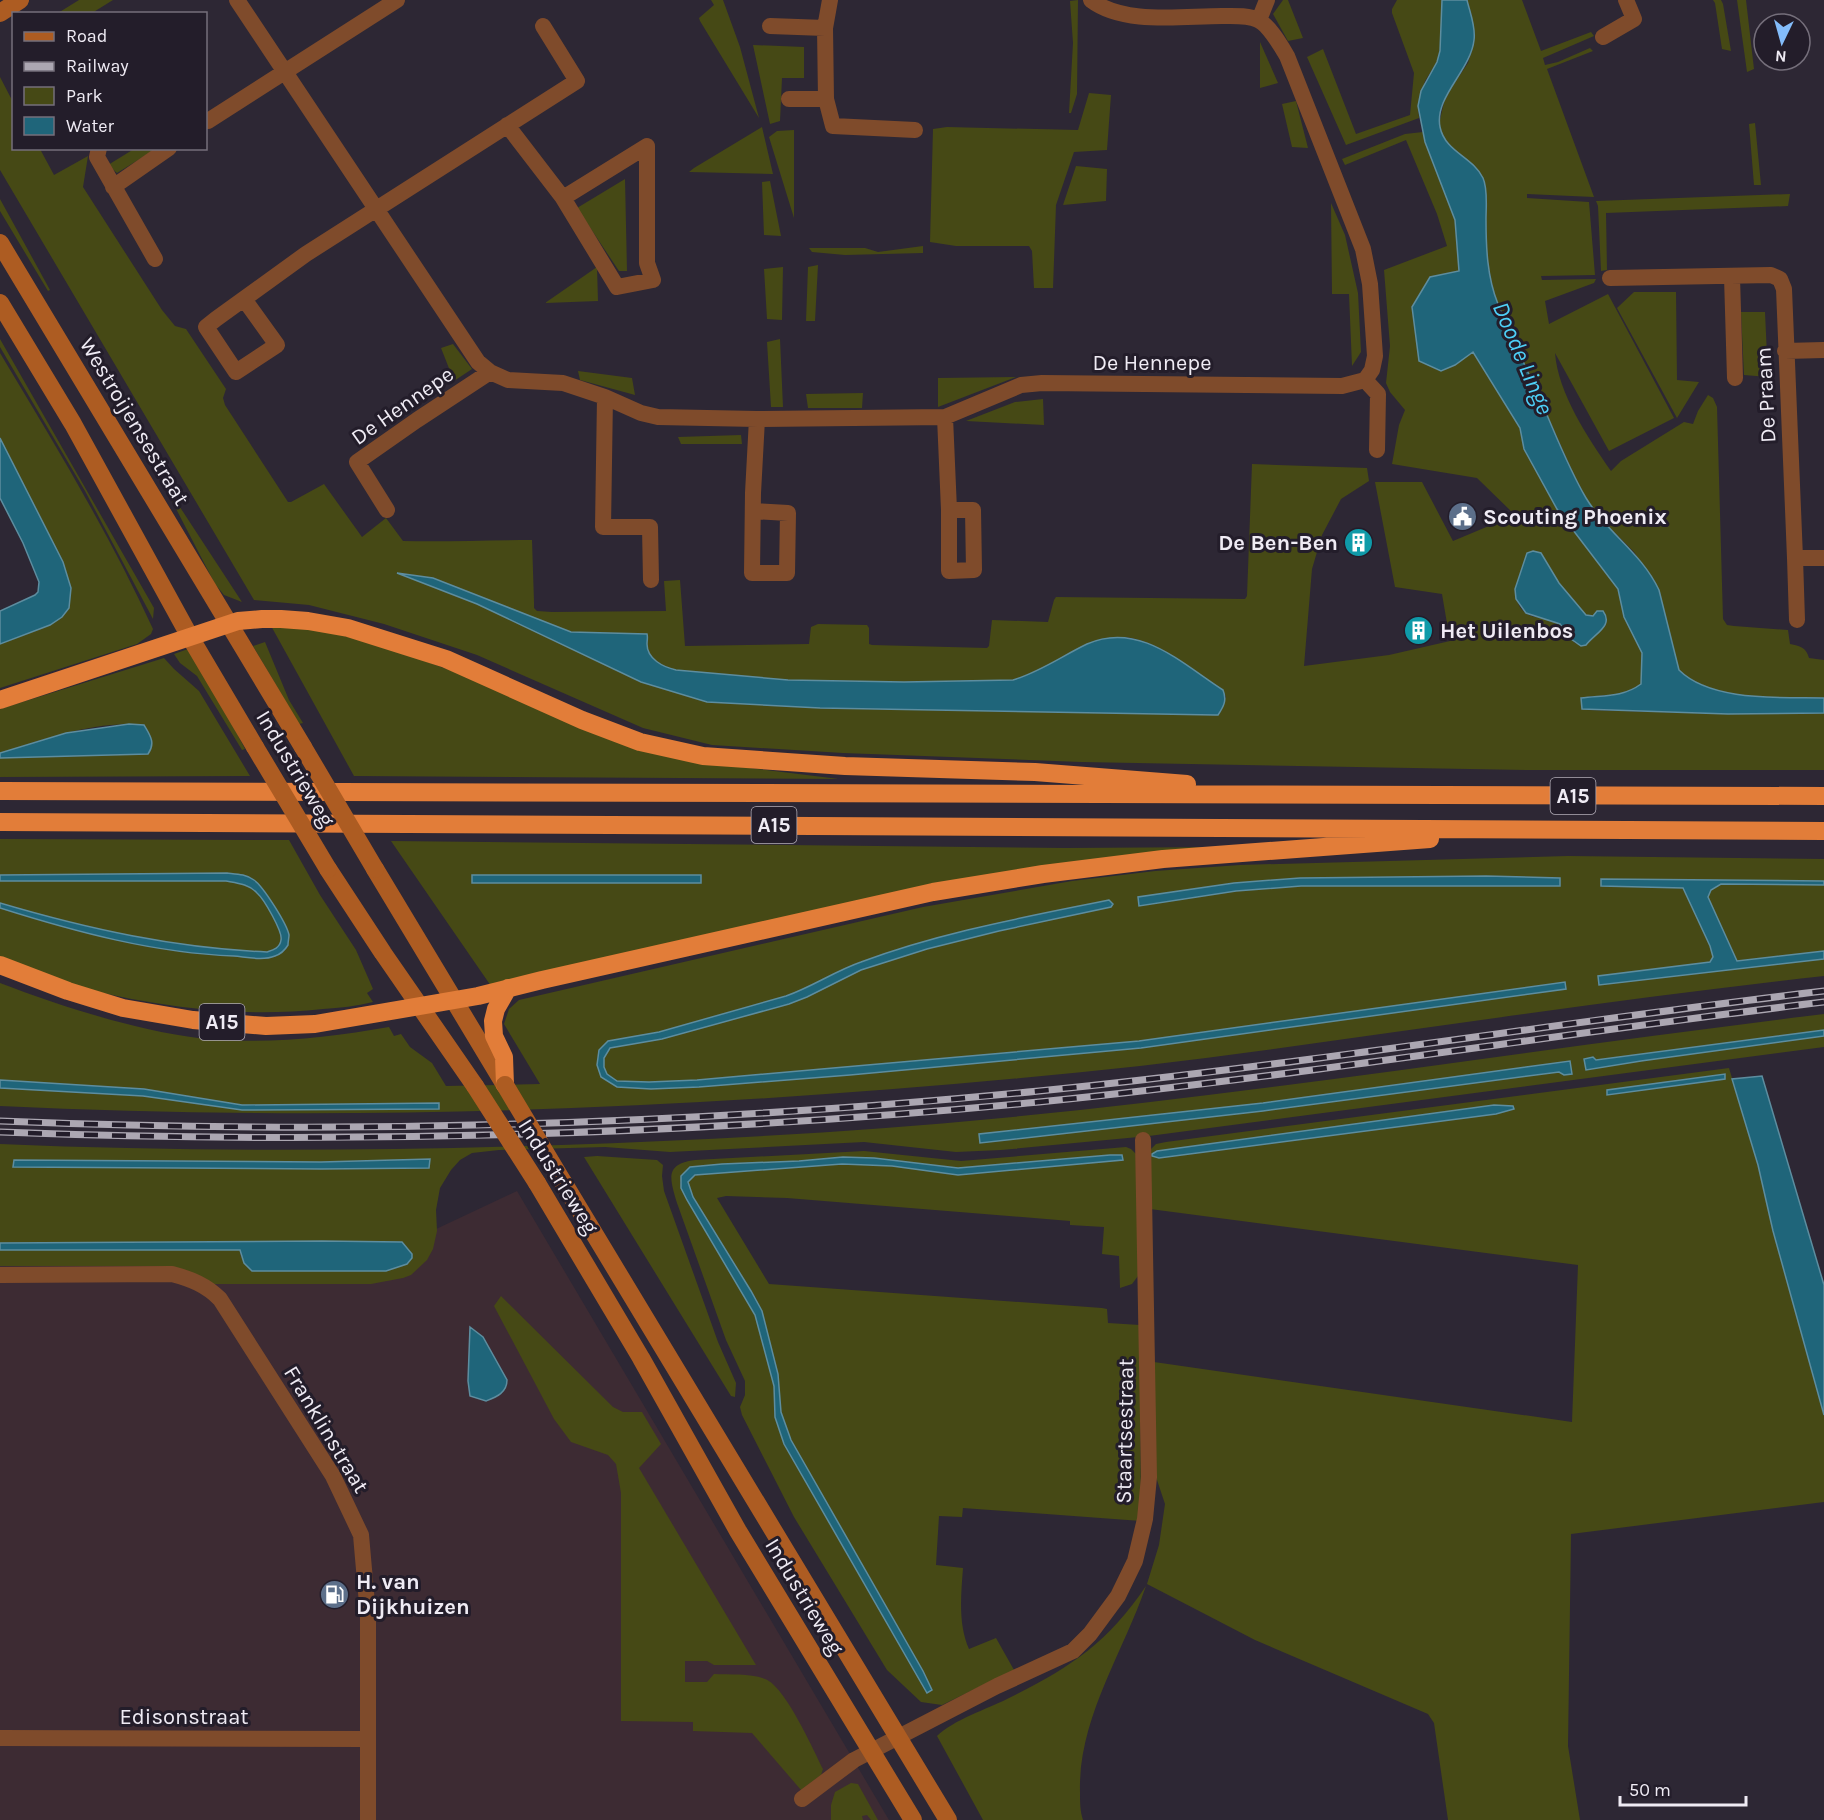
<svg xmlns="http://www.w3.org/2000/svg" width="1824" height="1820" font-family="Karla,sans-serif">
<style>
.industrial{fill:#3d2b33}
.green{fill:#464915;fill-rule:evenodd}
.water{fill:#1f657a;stroke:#5d8d9f;stroke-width:1.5}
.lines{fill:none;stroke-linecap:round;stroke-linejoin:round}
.street{stroke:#7f4b2b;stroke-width:16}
.secondary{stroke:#ad5c22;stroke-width:18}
.highway{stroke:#e27d39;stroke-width:18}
.rail-casing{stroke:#aca7b2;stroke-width:7}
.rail{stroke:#231d2a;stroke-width:4.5;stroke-dasharray:14;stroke-linecap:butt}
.secondary-bridge{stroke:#ad5c22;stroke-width:18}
.labels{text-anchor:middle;stroke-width:6;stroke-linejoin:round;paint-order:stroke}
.shield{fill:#231d2a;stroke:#b2adb7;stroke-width:1.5}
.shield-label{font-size:21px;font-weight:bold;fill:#efebf4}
.street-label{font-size:22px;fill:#efebf4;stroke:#231d2a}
.poi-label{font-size:22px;font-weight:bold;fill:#efebf4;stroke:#231d2a;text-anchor:start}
.water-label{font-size:24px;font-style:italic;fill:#4ed0f8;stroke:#231d2a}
</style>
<rect width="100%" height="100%" fill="#2d2734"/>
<path class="industrial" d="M517,1191l372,629h-889v-575l400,1z"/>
<path class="green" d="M79,0h34l-21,13h-34z
M711,0h12l17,47 19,71 -59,-97 -1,-3 15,-13z
M1078,0l-1,94 -6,19h-2l4,-70 -3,-42z
M1283,0h5l15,38 -15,3 -15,-27z
M1397,0h45l-2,51 -3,11 -12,19 -7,25 1,12 -73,27 -39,-88 16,-8 33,85 54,-19 4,-42 -22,-60v-4z
M1467,0h55l19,51 50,-19 3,4 -51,22 2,7 13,-3 32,-14 3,3 -46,18 47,128 -67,-3v4l62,4 6,73 -54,1 1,4 54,-1 -2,4 -49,18 4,23 59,-30 66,124 -65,33 -54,-98c3,40 33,85 56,118l10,-10 63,-39 9,2 5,-13 10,-16 5,3 4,9 6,212 4,6 7,1 54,4 2,14c10,2 16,3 19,14l15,2v38c-43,-1 -112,4 -145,-28l-20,-80 -25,-38 -36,-36 -12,-18 -13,-25 -78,-176 -9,-41 -2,-76 -12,-14 -19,-17 -11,-14 -3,-11 5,-22 7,-14 17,-25 4,-13v-34z
M1713,0h8l2,4 8,47 -9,-2 -7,-46z
M1737,0h9l8,69 -7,3z
M1260,42l18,41 -18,5z
M753,45l51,2v31h-22l-2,43 -10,3z
M0,77l13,25 1,46 26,1 14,26 34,-19 -5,31 79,123 13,16 11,3 40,60 -3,9 2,7 63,97h3l33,-18 38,53 24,-19 17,23c43,1 86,-1 129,-1l2,62v6l3,3 15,1 114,-1 -2,-30 16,-1 5,66 124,-2 2,-17 7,-3 49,1 2,3v16l3,1 115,3 2,-2 3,-26 56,2 6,-22 2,-3 189,2 2,-3 5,-132 115,4 2,13 -28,18 -19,36 -10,34 -8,97 85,-11 61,-14 -8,-47 -47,-7 -20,-105h47l31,59 62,-26 -38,-37 -85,-14 7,-39 6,-15 -15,-18 -4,-9 4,-37 -6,-76 63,-24 -10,-32 -31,-74 -61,25 -3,-6 63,-25 18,-2 32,88 4,51 -4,94 18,-13 47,76 4,21 33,60 61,80 6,28 18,36 -1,31c-20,14 -38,10 -60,14l6,12 141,4 96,-1v57h-296l-447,-8 -238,-9 -131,-8 -69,-17 -166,-73 -93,-31 -75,-19 -55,-5 -254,-430zM1523,565l28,4 8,14 27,32 7,1 13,9 -20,20 -11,-2c-7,-7 -11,-18 -19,-22 -9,-4 -21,-2 -29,-7 -17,-11 -10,-34 -4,-49zM400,573l33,5 138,54 76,2c1,3 0,6 0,10 0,15 16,23 29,26l112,10 116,2 109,-2 17,-5 95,-38c33,3 69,35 98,53l3,7 -8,18h-3l-395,-7 -113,-6 -66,-20 -164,-78z
M1089,93l22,2 -4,55 -33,2 -18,53 -3,83h-19l-2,-37 -3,-5h-73l-26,-4 3,-113 14,-2 131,3z
M1296,101l12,47 -16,-1 -10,-43z
M1755,123l6,62h-7l-5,-61z
M762,127l11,47 -84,-2 5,-4z
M794,130v88l-25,-81 8,-6z
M134,149h22l-39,24 -9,-8z
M1076,166l31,3 -1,32 -43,4z
M625,179l2,92h-8l-42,-63z
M770,181l11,55 -17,-1 -2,-53z
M1790,194l-2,12 -182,7 1,57 -6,1 -3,-65 -2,-5z
M0,199l50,91 -2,1 -48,-80z
M1331,203l14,32 13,58 3,59 -9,14 -3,-72h-17z
M923,246v7l-78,2 -33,-3 -3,-4h56l13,4z
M818,265l-3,56h-9l2,-54z
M597,267l1,34 -53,2z
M783,267l-1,53 -15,-1 -3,-50z
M1634,292h42l1,88 22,2 -22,36 -60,-110z
M1741,312h24l3,65 -24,-2z
M0,339l154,269 -1,11 -68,-128 -85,-144z
M780,339l3,68h-12l-4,-65z
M453,344l19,25 -18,12 -13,-33z
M0,353c54,90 109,180 153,276l-2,5 -14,10 -137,44v-44l50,-19 -27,-139 -23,-48z
M578,371l54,7 3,17 -55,-15z
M1016,377l-78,30v-29z
M863,393l-1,15h-54l-2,-14z
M1043,399l1,26 -78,-4 49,-19z
M741,435l1,9h-61l-3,-7z
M157,472l85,130 -18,-7 -9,-11z
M287,622l91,22 324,118 137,17 -485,-3 -84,-152z
M265,642l24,58 14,23 -4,1 -46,-78z
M188,649l26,41 31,59 -3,1 -45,-74 -17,-13 -6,-9z
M164,658l10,11 25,22 51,85 -250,1v-19l148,-4 4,-13 -8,-16c-49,-5 -98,14 -144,28v-44z
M0,839l289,1 31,55 36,55 17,39 -6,4 6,9c-17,4 -33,6 -50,7 -91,10 -180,-4 -267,-28 -19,-6 -38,-15 -56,-22z
M391,841l674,7 162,-1 -107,10 -629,129z
M1568,856l256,3v117c-143,16 -286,36 -429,56 -85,12 -170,24 -255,34 -379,41 -760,58 -1140,40v-123c60,23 135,47 198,55 64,7 128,0 191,-11l5,9 7,-2 9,13 22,16 14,23 94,-2 -36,-60 5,-15 10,-9 404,-93 149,-26 83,-10 85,-6z
M1824,1014v33l-675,89 -148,14 -45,2 -92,-10 -194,10 -65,-5 -106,3 -27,3 -12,7 -9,10 -11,18 -4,22 1,21 -4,18 -6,11 -16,15 -8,3 -32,6h-160l-51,-18h-160v-16h240l1,7 81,-16 -322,2v-99c187,8 374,7 561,1 148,-5 295,-13 441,-27 275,-27 548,-71 822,-104z
M1729,1068l29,97 15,66 51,184v87l-253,32 -3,212 12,74h-132l-14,-97 -6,-9 -173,-74 -108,-56 12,-39 6,-41 -9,-27 -2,-115 418,60 6,-157 -428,-56v-59l6,-6 10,-2z
M1126,1147l5,2 7,7v120l-6,8 -12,4 -1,-32 -17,-2 2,-27 -34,-2v-4l-283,-23 -61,-2 -9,2 52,86 333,24 5,1 1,14 32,2 1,196 -178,-13 -1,9 -23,-1 -3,49 27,3c-2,28 -5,56 6,81l27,-11 18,32 -72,35 -21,-3 -34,-32 -93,-153 -52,-102 -2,-8 5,-12v-14l-19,-41 -49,-137c-7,-24 -13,-39 18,-43l169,-9 97,10zM690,1178l-2,4 5,15 64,103 -7,4 -63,-104 -7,-18z
M597,1156l60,4 6,5 -1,11 2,15 54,151 18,41 -1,14 -4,-1 -147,-239z
M501,1296l112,111 10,5h19l19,32 -22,24 117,197h-42l-7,-4h-22v21h22l7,-8c16,1 36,-1 51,5 20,7 48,70 58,90l-2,6 -20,15 -49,-57 -59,-2v-9l-72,-1v-228l-5,-29 -8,-9 -37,-13 -17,-23 -60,-113z
M1146,1586c-23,67 -68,133 -66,206 0,10 0,19 3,28h-100l-46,-84c16,-16 50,-27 70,-37 61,-30 100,-55 139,-113z
M851,1783l7,1 20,36h-7l-4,-5 -5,1 1,4h-32v-15l4,-13z"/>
<path class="water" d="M1442,0h25c3,13 9,27 7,40 -3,30 -40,57 -34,87 5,25 33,30 43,51 5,11 3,29 3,41 0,28 1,58 12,85 14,35 31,69 46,104 13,30 25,61 42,90 21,35 55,54 73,92l20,80c32,32 102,27 145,28v15l-96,1 -146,-5 -1,-11c21,-3 41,0 60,-14l1,-31 -18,-36 -6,-28 -61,-80 -33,-60 -4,-21 -47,-76 -18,13 -14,6 -22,-10 -7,-54 18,-30 29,-6 -4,-51 -30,-78 -7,-36 3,-15 16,-29 3,-11z
M0,438l63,124 8,26 -2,20 -7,9 -12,8 -50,19v-33l35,-16 3,-3 1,-10 -16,-39 -23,-45z
M1533,551l8,2 18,30 27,32 7,1 4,-5h6c11,15 -8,22 -17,34l-5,1 -10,-7 -11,-15 -34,-11 -10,-14 -1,-10 12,-36z
M397,573l36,5 138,54 76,2c1,3 0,6 0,10 0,15 16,23 29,26l112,10 116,2 109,-2c27,-8 49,-24 74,-36 52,-23 94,19 136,46 4,10 1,16 -5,25h-3l-395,-7 -113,-6 -66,-20 -164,-78z
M129,724l15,1c6,10 12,18 4,29l-148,4v-5l66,-20z
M227,873c9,1 19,1 27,7 9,6 33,44 35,55 0,3 -1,6 -1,10 -3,5 -7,9 -13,11 -12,5 -29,1 -41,0 -80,-3 -158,-24 -234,-48v-5c88,26 175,45 267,49 6,-2 13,-4 14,-12 2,-8 -17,-41 -24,-47 -8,-9 -20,-10 -31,-12h-226v-6z
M472,875h229v8h-229z
M1486,876l74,2v8h-259l-65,5 -97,15 -1,-9 96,-14 66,-5z
M1601,879l223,2v4l-103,-1 -10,6 -3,7 29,64 87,-10v8l-225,26 -1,-9 112,-14 3,-5 -3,-11 -27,-58 -82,-2z
M1109,900l4,4 -2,3 -112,24 -72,18 -66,21 -54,27 -18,7 -127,35 -52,9 -6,10v9l3,7 10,7 32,1 48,-2 442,-39 426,-59 1,7 -425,59 -291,27 -151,12 -48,2 -34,-2 -16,-10 -4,-12 2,-15 9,-9 51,-9 127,-36c26,-9 49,-25 75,-34 80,-30 165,-45 248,-62z
M1824,1030v6l-183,25 -55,9 -2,-11 9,-2 3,3z
M1570,1061l2,13 -8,1 -5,-3 -296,39 -283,32 -1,-9 284,-31z
M1725,1074v5l-118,16v-5z
M1762,1076l62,209v130l-51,-184 -15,-66 -26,-86z
M0,1080l144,9 98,16 197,-2v6l-197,1 -99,-14 -143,-8z
M1494,1105l19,1 1,3 -18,5 -337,44 -7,-2v-2l5,-3z
M1110,1155h12l1,5 -165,15 -66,-9 -50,-2 -147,11 -7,7 5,15 58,94 11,20 16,63 3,38 10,28 132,231 9,19 -5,3 -143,-249 -9,-27 -1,-31 -19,-71 -68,-115 -6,-12v-12l9,-9 32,-3 77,-3 44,-4 31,1 84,10z
M430,1159l-1,9 -108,1 -308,-2 1,-7 307,2z
M322,1241l80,1 10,12v4l-5,6 -21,7h-134l-8,-8 -4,-13h-240v-7z
M470,1327l13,10 24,43c0,13 -11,17 -21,21l-16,-5 -2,-15z"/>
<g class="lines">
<path class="street" d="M237,0l241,362 12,10 18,8 55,3 42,14 36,16 17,4 99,2 188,-2 76,-32 21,-2 300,3 23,-6 7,-10 3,-14 -5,-72 -7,-35 -76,-193c-6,-10 -18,-31 -29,-36 -9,-5 -26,-4 -36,-4 -41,0 -98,9 -131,-16
M830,0l-5,28 1,71 7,27 82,4
M1259,20l8,-20
M770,26l55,2
M1603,37l31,-18 -8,-19
M789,99h37
M208,121l189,-121
M507,125l56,73
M647,146v117l6,17 -36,7 -54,-89z
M99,148l-2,9 58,102
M113,187l56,-39
M1732,277l3,101
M1610,278l161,-3 9,4 4,10 11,269h29
M244,299l33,46 -41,27 -30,-45 10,-8 90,-65 271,-173 -34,-55
M1785,351l39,-1
M1365,380l13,14 -1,56
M605,397l-2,130h47l1,53
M945,417l4,93v61l25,-1 -1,-60h-24
M387,510l-30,-48 60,-42 73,-48
M753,511l35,2 -1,60h-35l1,-80 4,-74
M1795,558l2,62
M0,1275l172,-1c19,5 34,11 48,25l113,177 28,59 7,80v205
M0,1738l367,1
M802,1799l52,-39 143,-74 76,-35 17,-17 28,-38 17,-35 10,-42 4,-42 -6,-337"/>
<path class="secondary" d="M0,13l20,-13
M0,243l303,504
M0,303l73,121 117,213 65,110
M328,869l55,84 92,133
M375,869l130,216
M563,1182l385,638
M537,1183l104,175 97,173 175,289"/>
<path class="highway" d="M0,700l238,-79 24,-2h19l27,2 40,7 98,31 136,61 58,22 63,14 142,10 190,6 152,12
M0,791l1824,5
M0,822l1824,9
M0,965l68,26 55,17 70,12 73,6 49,-2 163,-28 64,-16 391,-88 110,-18 120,-15 267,-20
M505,1085l-1,-28 -10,-21 -1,-15 3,-12 12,-21"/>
<defs>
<path id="rail" d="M0,1121c347,14 694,4 1039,-30 262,-26 523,-69 785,-100
M0,1132c347,13 693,3 1039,-30 262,-26 523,-69 785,-100"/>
</defs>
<use href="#rail" class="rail-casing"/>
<use href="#rail" class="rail"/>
<path class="secondary-bridge" d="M255,747l73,122
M303,747l72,122
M505,1085l58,97
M475,1086l62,97"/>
</g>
<defs>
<symbol id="civic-disc" viewBox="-11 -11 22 22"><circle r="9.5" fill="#5c6f8a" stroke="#231d2a"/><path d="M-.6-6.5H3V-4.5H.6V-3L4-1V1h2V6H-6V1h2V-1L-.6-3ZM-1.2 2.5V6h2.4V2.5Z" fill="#fff"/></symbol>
<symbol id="building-disc" viewBox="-11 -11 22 22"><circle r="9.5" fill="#0f9aa8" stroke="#231d2a"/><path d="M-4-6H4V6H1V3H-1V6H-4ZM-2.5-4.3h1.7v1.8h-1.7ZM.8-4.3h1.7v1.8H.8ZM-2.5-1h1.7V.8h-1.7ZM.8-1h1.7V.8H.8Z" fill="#fff"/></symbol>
<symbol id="fuel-disc" viewBox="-11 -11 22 22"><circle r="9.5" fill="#5c6f8a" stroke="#231d2a"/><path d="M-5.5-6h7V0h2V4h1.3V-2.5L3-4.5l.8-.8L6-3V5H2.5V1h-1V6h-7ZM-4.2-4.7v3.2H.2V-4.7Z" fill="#fff"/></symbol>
</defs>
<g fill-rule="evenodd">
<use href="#civic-disc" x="1446" y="500" width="33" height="33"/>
<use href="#building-disc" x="1342" y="526" width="33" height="33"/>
<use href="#building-disc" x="1402" y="614" width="33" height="33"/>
<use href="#fuel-disc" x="318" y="1578" width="33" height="33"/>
</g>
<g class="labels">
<g class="shield">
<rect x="1550.5" y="778" width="45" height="36" rx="4.5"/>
<rect x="751.5" y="807" width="45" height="36" rx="4.5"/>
<rect x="199.5" y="1004" width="45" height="36" rx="4.5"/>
</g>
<g class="shield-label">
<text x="1573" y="803">A15</text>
<text x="774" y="832">A15</text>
<text x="222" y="1029">A15</text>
</g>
<g class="street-label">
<text x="1152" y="370">De Hennepe</text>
<text transform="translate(1765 395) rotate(-93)" y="8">De Praam</text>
<text transform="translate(402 405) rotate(-35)" y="8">De Hennepe</text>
<text transform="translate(135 421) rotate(59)" y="8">Westroijensestraat</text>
<text transform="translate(296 768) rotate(59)" y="8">Industrieweg</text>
<text transform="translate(559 1176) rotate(58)" y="8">Industrieweg</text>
<text transform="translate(327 1429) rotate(59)" y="8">Franklinstraat</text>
<text transform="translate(1124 1431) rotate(-89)" y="8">Staartsestraat</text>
<text transform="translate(805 1596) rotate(59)" y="8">Industrieweg</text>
<text x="184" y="1724">Edisonstraat</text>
</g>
<g class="poi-label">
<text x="1483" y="524">Scouting Phoenix</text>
<text x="1338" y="550" text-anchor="end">De Ben-Ben</text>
<text x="1440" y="638">Het Uilenbos</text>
<text x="356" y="1589">H. van<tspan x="356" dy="25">Dijkhuizen</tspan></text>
</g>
<g class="water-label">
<text transform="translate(1523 358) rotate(67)" y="8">Doode Linge</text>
</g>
</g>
<rect x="12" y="12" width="195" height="138" fill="#231d2a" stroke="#756f7b" stroke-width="1.5"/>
<rect x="24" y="32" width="30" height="9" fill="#ad5c22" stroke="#756f7b" stroke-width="1.5"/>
<text x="66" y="42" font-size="18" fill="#efebf4">Road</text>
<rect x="24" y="62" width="30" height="9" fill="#aca7b2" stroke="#756f7b" stroke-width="1.5"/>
<text x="66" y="72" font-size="18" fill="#efebf4">Railway</text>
<rect x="24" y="87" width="30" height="18" fill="#464915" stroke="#756f7b" stroke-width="1.5"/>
<text x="66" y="102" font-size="18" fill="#efebf4">Park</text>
<rect x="24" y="117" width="30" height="18" fill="#1f657a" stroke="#756f7b" stroke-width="1.5"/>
<text x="66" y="132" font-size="18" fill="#efebf4">Water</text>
<g transform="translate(1782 42) rotate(185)"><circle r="28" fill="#231d2a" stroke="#756f7b" stroke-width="1.5"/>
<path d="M0-4.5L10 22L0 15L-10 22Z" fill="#83bcfa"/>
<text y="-9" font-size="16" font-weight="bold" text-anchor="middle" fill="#efebf4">N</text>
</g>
<path d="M1620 1796v9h126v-9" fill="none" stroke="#efebf4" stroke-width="3"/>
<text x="1629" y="1796" font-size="18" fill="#efebf4" stroke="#231d2a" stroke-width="4.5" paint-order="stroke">50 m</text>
</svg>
